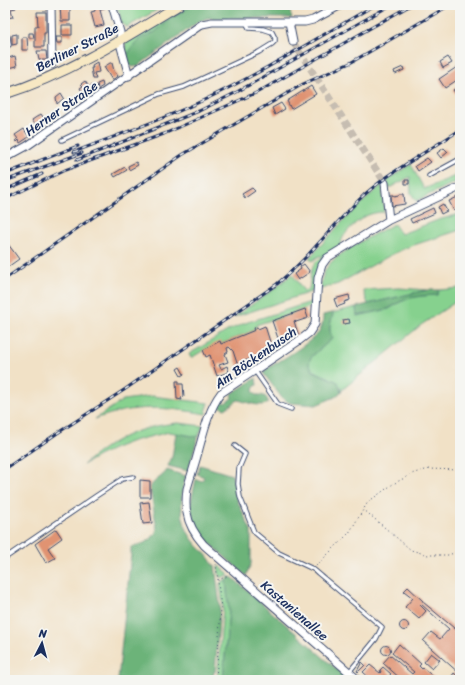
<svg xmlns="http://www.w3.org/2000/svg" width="465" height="685" font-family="Sriracha,sans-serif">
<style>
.green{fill:#86d18e;stroke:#508076}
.forest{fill:#6cb379;stroke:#44716c}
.building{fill:#e09372}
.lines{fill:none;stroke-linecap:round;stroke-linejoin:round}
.street-tunnel{stroke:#c6bdb1;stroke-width:7;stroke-dasharray:7 3.5;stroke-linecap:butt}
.lane-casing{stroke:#3b4a6e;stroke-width:5.5}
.street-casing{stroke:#3b4a6e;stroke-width:9}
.secondary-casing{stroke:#3b4a6e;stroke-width:11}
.path{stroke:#3b4a6e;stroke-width:1;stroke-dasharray:1 3;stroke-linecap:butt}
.lane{stroke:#fff;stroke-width:3.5}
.street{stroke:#fff;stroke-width:7}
.secondary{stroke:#f7e8c3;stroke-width:9}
.rail-casing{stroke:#1b2f5e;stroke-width:3}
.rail{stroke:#f6f6f2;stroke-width:1.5;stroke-dasharray:4.5;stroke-linecap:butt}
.labels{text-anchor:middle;stroke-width:4;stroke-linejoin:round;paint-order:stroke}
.street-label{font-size:13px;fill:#1b2f5e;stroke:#f6f6f2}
</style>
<rect width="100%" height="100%" fill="#f6f6f2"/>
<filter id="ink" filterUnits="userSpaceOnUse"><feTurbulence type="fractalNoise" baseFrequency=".025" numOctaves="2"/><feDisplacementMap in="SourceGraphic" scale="8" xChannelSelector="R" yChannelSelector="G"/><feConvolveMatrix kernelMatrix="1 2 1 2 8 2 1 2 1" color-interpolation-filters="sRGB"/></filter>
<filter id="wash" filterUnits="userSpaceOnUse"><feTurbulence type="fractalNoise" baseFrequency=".012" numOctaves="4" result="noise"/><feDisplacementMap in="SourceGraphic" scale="16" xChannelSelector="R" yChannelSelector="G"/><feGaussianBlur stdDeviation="0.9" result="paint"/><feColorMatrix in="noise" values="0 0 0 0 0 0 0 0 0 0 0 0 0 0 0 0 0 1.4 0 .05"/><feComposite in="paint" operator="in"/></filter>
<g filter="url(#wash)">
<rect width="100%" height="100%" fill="#f1e1c6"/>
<path class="green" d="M117,5h49l-39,22 -5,-3z
M189,5h4l-19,11 -19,16 -16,7 -12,16 -2,-12z
M411,164l13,25 36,-15v6l-44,21 -5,-8 -1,-16 -19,10h-3l-1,-7z
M382,184l2,28c-5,0 -11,1 -16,3 -9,4 -28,20 -27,30l-16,11h-6l-7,5 -3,-3 35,-38z
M460,214v16l-52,17 -17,8 -53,29 -17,5c0,-8 2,-16 7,-23 10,-14 49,-33 66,-42l7,10 37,-14z
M324,257l-10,34 -80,26 40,-28 18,-15 12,17 5,-2c2,-12 0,-28 15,-32z
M399,288l28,2 -59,14 -5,-14z
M460,288v11l-39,26 -78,64 -2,3v-5c-4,-3 -9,-8 -13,-10 -9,-4 -16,-4 -19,-14l2,-6 22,-19c-6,-7 -2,-16 0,-24l-1,-1 24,-6 1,9 32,-7 11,-7 10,-4 11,-2 15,-1 3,-5z
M314,301v9l-3,-1 -1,-2 -38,14 -1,-1 -15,5 1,2 -3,1 1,2 -34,14 -1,-2 -16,8 -13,8 -2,-4 40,-24 16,-7z
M152,396l56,7 -2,11c-41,-7 -71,-10 -111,5l28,-19z
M178,423l25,3 -5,11 -29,-5 -36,9 -18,7 -17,8 -15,9c29,-26 57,-39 95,-42z
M219,566l9,7v2l-8,3 -2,-11z
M228,578l-2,4 3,28 -6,70h-6l6,-73 -3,-23 2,-3z"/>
<path class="forest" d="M193,5h95l4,13h-85l-9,4 -60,44 -5,1 -4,-2 -2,-10 12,-16 16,-7 19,-16z
M427,290h12l-2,5 -16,1 -11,2 -10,4 -12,7 -31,7 -1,-9z
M332,313l1,1c-2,8 -6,17 0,24l-22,19 -2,6 4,8 25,11 3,10 -6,5 -19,8 -26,-2 -8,-5 -18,-24 1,-4c13,-8 48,-28 55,-40 3,-5 3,-10 3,-15z
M256,378l1,7 -3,2 -1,4 3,4c6,0 10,0 12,6l-1,3c-10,3 -20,-2 -29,-4l-13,9 -7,-3 4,-5 3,2 7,-5 -1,-4z
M176,433l22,4 -10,34 -20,-5 4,-9z
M200,465l32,10 6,27 13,29v33l-5,12 -41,-37 -9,-14 -4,-11 -1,-12 5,-23 6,2 2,-4 -7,-3z
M167,470l19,6c-7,24 -7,48 10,68 6,7 13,12 17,21h2l5,42 -5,65h-1l-1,5 -12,3h-83l13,-126v-7c11,-3 22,-5 26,-18l-7,-41c3,-8 12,-10 17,-18z
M230,577l3,1 116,102h-126l6,-70 -3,-29 1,-3z"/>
<g id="blocks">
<path class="building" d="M5,5h10l1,3 -5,1 2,8 -7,1h-1z
M60,5h10v16h-9z
M94,5h9l1,4 -4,1 4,15 -9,2 -4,-15 4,-1z
M37,12h9v21h-2v14h-9v-21h3z
M62,25h10v10h-10z
M29,33h4l1,5h-5z
M17,34v10l-5,1v-10z
M22,37h5l1,13h-6z
M56,37h6v6h-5z
M37,51h9l1,9h-8z
M15,56l2,10 -12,3v-10z
M448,57l4,6 -9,5 -3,-6z
M97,62l2,10 -5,1 2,6h-3l-2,-11h2l-1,-3z
M110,63h2l2,8 4,5 -6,4 -8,-13z
M460,65v13l-15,10 -6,-9z
M403,67l1,3 -9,4 -1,-3z
M85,81l4,6 4,-2 4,6 -8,5 -3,-5 -3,2 -3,-5 3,-2 -2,-2z
M102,82l1,4 -5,3 -1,-5z
M460,85v14l-7,-9z
M311,86l5,8 -25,15 -4,-8z
M61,93l3,5 -7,6 -1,-7z
M281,103l4,6 -10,6 -3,-7z
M41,114l7,10 -9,6 -7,-10z
M24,129l5,8 -9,6 -1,-3 -2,2 -1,-2 2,-1 -3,-4z
M444,148l4,4 -7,6 -4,-5z
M427,158l4,4 -13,9 -3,-5z
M136,162l2,3 -9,5 -1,-4z
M125,167l2,3 -12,7 -2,-3z
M405,180h4v4h-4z
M252,188l3,3 -10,7 -3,-4z
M400,194h4l1,10 -13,2 -1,-11h3v1l6,-1z
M460,196v12l-6,3 -5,-10z
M443,204l4,7 -6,3 -3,-7z
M433,208l2,5 -23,10 -2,-4z
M5,240l14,19 -14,10z
M304,264l6,8 -12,8 -4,-6 7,-5 -1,-2z
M349,295l1,5 -6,2 1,2 -8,3 -3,-8z
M305,309l3,9 -12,4 -1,-1h-1l4,13 -19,7 -7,-20z
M349,319l1,4 -6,1 -1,-4z
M265,326l7,22 -9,4 1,3 -20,6 2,5 -7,3 -6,-18 -4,-4 -2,1 1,4 -3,2 3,8 -9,3 2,4 6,-3 2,6 -12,4 -7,-21 -4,2 -3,-7 17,-9 1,3 34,-14 -1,-2 3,-1 1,2z
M180,367l4,7 -3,2 -4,-7z
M176,381h3v3h4l1,13 -3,1 1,2 -5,-1z
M140,480l10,1v16h-10z
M149,502l3,21 -9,1 -3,-21z
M56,529l6,9 -14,10 7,10 -9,5 -11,-19z
M408,587l15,14v1l37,31v41l-37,-33 8,-9 9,7 9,-10 -28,-25 -1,1 6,6 -7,8 -14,-12 8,-9 -9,-7z
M399.5 626a4.5 4.5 0 1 1 9 0a4.5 4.5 0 1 1-9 0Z
M399,644l22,20 -2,2 3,3 1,-1 14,12h-35l-19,-17 7,-8 22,19 2,-2 -22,-19z
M381.5 650a4.5 4.5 0 1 1 9 0a4.5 4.5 0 1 1-9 0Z
M431,653l9,7 -8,9 -8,-7z
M362,662l3,3 -7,7 -1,-1z
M370,665l10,8 1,-1 -1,-2 3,-3 8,7 -3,3 -2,-1 -1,1 -2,-1 -4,3 1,1h-8l-9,-8z
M454,673l6,5v2h-11z"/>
</g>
</g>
<g filter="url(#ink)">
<use href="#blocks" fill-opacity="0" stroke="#3b4a6e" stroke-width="1"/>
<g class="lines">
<path class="street-tunnel" d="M293,42l92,141"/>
<defs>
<path id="lane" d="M5,38l3,-1 1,8
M62,140l97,-46 25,-7 75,-35 13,-8 3,-3v-3l-3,-6 -9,-3 -14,-1 -3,-6
M429,176l31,-17
M255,371l23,33 13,5
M235,446l10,8 -6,14 -1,16 2,13 14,35 25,21 34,16 69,58 -6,12 -27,33
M5,558l91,-62 26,-17 11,-2"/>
<path id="street" d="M51,5l1,59
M112,5l8,27 1,15 8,29
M289,22l4,20
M5,158l22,-12 175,-122 10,-2h93l8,-2 28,-15
M385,183l4,37
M358,680l-154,-135c-8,-9 -15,-19 -17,-32 -2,-8 -1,-16 0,-24 3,-11 7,-22 10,-33 6,-21 11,-46 24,-63l79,-53 9,-7 6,-9 3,-46 4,-13 5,-7 62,-38 71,-33"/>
<path id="secondary" d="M5,94c63,-20 118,-55 174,-89"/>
</defs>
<use href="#lane" class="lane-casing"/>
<use href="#street" class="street-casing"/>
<use href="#secondary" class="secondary-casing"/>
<path class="path" d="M363,509l48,41 17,5h20l12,-4
M316,566l33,-33 19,-31 25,-18 21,-11 15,-4 31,1
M218,580l10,-4
M216,680l5,-72 -5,-44"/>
<use href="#lane" class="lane"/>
<use href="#street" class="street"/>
<use href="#secondary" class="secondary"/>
<defs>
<path id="rail" d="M74,152c43,-17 88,-32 130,-52 59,-28 115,-63 171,-95
M77,160l122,-49 36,-18 156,-88
M5,174l73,-28
M5,181l77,-28
M5,190l37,-16
M5,199l60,-29 99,-36 94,-42 153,-87
M5,279l177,-124 121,-71 47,-21 100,-58
M5,469l51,-35 68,-44 153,-106c14,-12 27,-24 39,-38 16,-17 31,-35 48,-51 29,-25 64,-44 96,-65"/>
</defs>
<use href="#rail" class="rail-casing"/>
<use href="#rail" class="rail"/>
</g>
</g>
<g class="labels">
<g class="street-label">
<text transform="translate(77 47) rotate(-27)" y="5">Berliner Straße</text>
<text transform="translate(61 108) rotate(-35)" y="5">Herner Straße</text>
<text transform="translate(255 357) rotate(-35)" y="5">Am Böckenbusch</text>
<text transform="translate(295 610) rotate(41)" y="5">Kastanienallee</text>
</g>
</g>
<rect width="465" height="685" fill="none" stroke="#f6f6f2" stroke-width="20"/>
<g transform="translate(42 643) rotate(6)" stroke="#f6f6f2" stroke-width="3" paint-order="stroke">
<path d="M0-3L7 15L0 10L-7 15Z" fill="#1b2f5e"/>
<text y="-6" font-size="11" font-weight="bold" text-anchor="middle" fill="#1b2f5e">N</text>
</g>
</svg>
